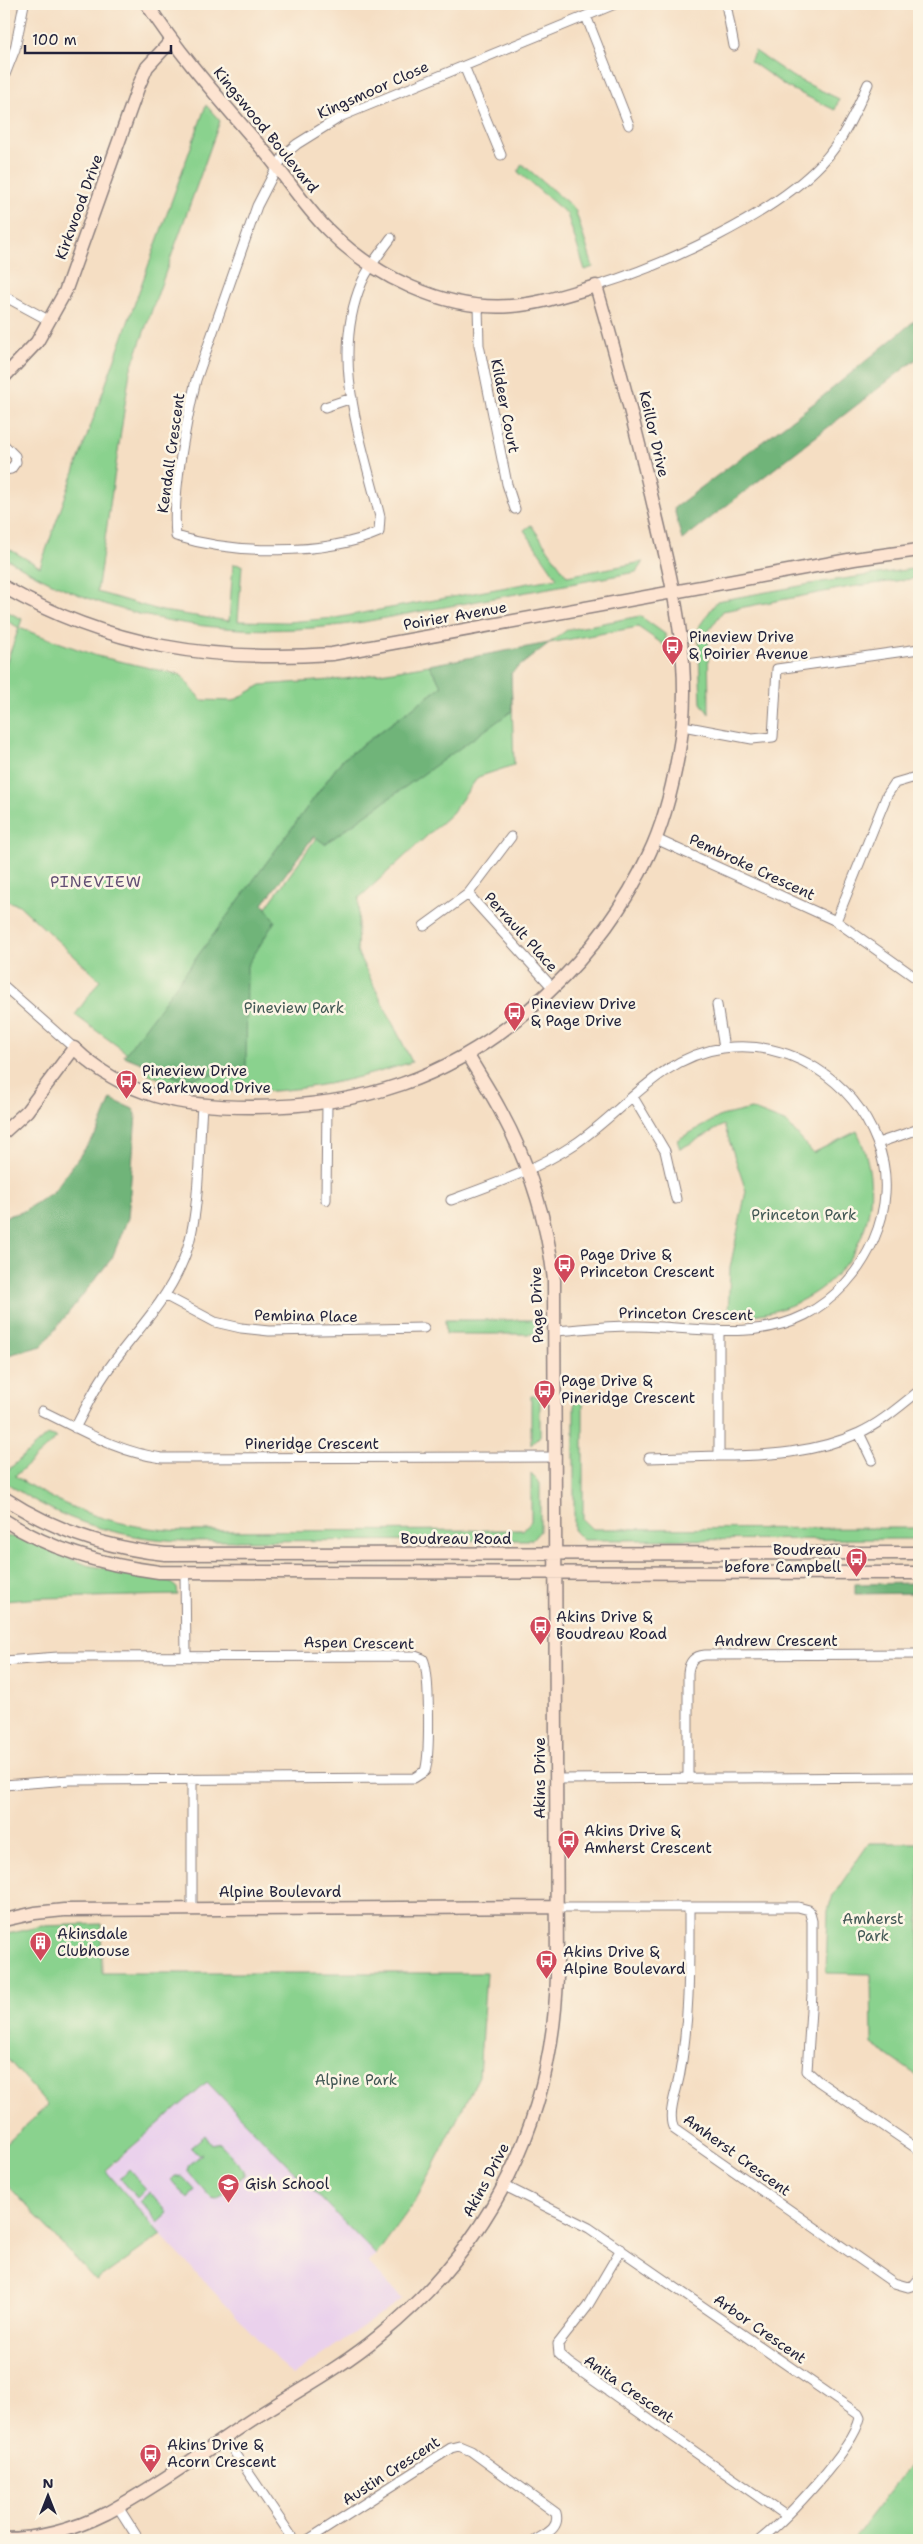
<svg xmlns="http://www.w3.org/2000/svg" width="923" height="2544" font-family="'Shantell Sans',sans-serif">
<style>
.built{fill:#ead1ec}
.green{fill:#8ad28e;stroke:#567a64}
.forest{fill:#6fb479;stroke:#486b5a}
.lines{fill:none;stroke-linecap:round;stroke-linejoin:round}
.street-casing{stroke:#8c807f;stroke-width:11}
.secondary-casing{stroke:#8c807f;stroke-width:15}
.street{stroke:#fff;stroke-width:9}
.secondary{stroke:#fde4d1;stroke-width:12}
.labels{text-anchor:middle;stroke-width:5;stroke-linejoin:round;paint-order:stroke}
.street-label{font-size:15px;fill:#22223b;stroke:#fcf5e5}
.poi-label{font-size:15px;fill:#22223b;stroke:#fcf5e5;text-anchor:start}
.park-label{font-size:15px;fill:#415754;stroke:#fcf5e5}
.neighbourhood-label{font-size:16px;letter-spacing:1px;fill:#625074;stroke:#fcf5e5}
</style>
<rect width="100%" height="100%" fill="#fcf5e5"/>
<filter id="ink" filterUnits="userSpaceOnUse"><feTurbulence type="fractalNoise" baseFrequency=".02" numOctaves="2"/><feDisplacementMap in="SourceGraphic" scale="10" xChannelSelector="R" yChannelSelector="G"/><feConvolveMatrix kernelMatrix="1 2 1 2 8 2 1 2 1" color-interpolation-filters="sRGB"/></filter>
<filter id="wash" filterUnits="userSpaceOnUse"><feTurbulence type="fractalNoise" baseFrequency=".0096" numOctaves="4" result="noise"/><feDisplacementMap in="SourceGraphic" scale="20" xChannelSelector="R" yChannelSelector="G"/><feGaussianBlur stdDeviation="1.12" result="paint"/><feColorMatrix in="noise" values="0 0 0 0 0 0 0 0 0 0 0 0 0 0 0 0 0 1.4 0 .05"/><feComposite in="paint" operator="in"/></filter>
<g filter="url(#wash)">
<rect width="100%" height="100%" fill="#f5dec3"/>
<path class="built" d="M207,2082l169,173 -8,7 34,37 -110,77 -131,-141 -56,-64z"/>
<path class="green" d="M755,51l38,26 46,22 -4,11 -48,-23 -37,-26z
M206,105l14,16 -90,250 -33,221 65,19 67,10 4,-57 9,1 -4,56 49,1 48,-4 222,-40 -33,-48 7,-5 36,51 76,-14 -7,10 -273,50c-124,20 -251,2 -359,-65v-11l36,21z
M522,164l53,45 18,58 -8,3 -18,-56 -49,-42z
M919,568v10l-69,9 -127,24 -15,21 1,82 -8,-11 -3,-75 19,-27 105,-19z
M4,610l18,9 -3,9 78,28 84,19 20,25 32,1 28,-16 84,-6 84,-14 13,21 -100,74 -215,293 -52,-38 25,-35 -81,-75 -15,-5v-231l15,-41 -15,-9z
M640,616l25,18 2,13 -29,-20 -89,16 18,-13z
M511,673l3,92 -36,12 -26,36 -93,85 -2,54 55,110c-85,27 -179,45 -265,12l202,-282z
M751,1109l36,14 26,30 44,-22c45,96 -27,189 -129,185l2,-48 16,-77 -22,-66 -44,24 -3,-9 44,-24z
M445,1320h95v14h-94z
M583,1395v125l9,9 327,-1v11l-336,1 -9,-9v-135z
M531,1396h9v40l-9,9z
M47,1435l10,3 -42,38c52,35 107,53 170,55l338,-1 8,-9v-47l9,9v48l-8,9 -347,1c-66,-2 -127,-21 -181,-60v-12l3,2z
M4,1536l16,2 67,27 80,15 10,8 1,7 -137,3 -37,3z
M869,1843h50v234l-47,-33 -1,-70 -45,-1 2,-62 4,-14z
M101,1924l1,49h384l-7,103 -63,124 -40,55 -169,-173 -102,88 56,65 -65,46 -92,-100v-35l44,-41 -44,-50v-120l38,-9z
M205,2135l7,10 8,-2 24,27v5l-27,24 -6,-1 -23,-26v-6l14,-12h-4l-7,-7z
M129,2169l17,20 -9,9 -17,-20z
M175,2176h7l13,14 -7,9 -17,-19z
M150,2192l18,21 -10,9 -18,-21z
M919,2368v34l-6,-18z
M919,2449v91h-67l65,-83z"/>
<path class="forest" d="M919,317v40l-237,183 -8,-32 148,-111z
M549,643l-38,30 1,38 -187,133 -11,-8 -51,68 12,17 -28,45 -1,103 -63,11 -59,-24 218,-296 100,-74 -13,-21z
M111,1099l22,10 3,5 -8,104 -16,40 -70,88 -38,10v-139l18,-5 31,-20 45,-61z
M919,1583v10l-64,1v-10z"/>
</g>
<g filter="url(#ink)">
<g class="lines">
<defs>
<path id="street" d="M726,4l8,42
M586,16l43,109
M464,66l37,89
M4,77l11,-28 9,-45
M391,238c-10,14 -22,28 -29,44 -33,76 0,160 18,235l-1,15c-55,24 -146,22 -203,4 -4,-43 10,-113 20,-156l61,-174 20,-39 8,-13 12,-10 45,-28 273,-112
M596,286c69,-21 176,-70 226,-123 20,-21 34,-52 46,-79
M4,296l46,25
M478,306l1,39 28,139 8,25
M325,407l27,-9
M4,445l11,11 1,6 -5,7 -7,1
M683,726l69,13 21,-2 4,-68 142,-20
M656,839l180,82 83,59
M468,894l85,94
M836,921l51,-126 8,-12 24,-7
M424,926l44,-32 43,-57
M4,986l70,62
M717,1005l7,43
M633,1097l32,54 11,48
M878,1143l41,-14
M326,1200l1,-98
M451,1200c41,-15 87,-31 124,-56 49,-33 86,-88 148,-96 67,-9 130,32 154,94 26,64 -12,142 -72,173 -51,26 -112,12 -167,11 -28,-1 -55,3 -83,5
M166,1296l49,26 26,6 28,3 155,-3
M719,1330v126c47,0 97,-3 140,-23 22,-10 41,-27 60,-42
M42,1411c40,19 75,41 120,47l394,-1
M75,1428c10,-18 18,-37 30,-54 25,-37 58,-67 76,-109 20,-42 17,-111 21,-158
M859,1433l13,27
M649,1458l70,-2
M185,1574l1,82
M4,1661l54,-4 357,-1 8,3c7,12 7,98 2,112l-11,7 -345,2 -65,5
M688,1778v-105c1,-11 6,-17 17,-18l214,-1
M192,1779v130
M556,1779l363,-2
M557,1907h241l11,3 3,11v73l-5,77 11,10 101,69
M689,1907c0,55 1,110 -9,165 -2,16 -14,43 -6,57l220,154 14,4 6,-2 5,-6
M505,2186l84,42 269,186 2,4c-8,33 -73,100 -100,122
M621,2249l-34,58 -29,37 1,10 10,9 217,153
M225,2438l69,102
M118,2507l21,33
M308,2540l143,-92 8,-2 12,5 85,62c4,15 -9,20 -20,27"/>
<path id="secondary" d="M4,377l33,-35 28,-50 74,-207 8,-18 24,-26
M4,587c105,60 208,75 328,67l522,-95 65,-9
M4,1132l23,-21 47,-63c50,49 109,59 177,59 51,0 102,-6 151,-23 105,-36 201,-130 247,-230 15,-31 23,-65 29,-98 17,-86 -5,-170 -25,-253 -17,-74 -36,-145 -57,-217 -28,8 -56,18 -85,20 -67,5 -138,-30 -184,-77 -23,-23 -41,-52 -62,-77 -41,-48 -84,-95 -118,-148
M4,1498c49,32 102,50 161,56l754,-1
M4,1520c46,30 100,45 155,52l760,1
M4,1920l31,-7 29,-3 493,-3
M4,2539c36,0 71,-10 103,-26 52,-28 100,-64 149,-96 41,-26 86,-50 123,-81 113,-92 173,-214 178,-359l-3,-697c-7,-61 -25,-117 -54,-170 -10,-19 -22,-37 -33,-56"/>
</defs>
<use href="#street" class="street-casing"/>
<use href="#secondary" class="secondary-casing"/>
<use href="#street" class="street"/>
<use href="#secondary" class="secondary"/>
</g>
</g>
<defs>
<symbol id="bus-pin" viewBox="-11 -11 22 30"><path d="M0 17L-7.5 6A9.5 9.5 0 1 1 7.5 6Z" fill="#d1495b" stroke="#fcf5e5"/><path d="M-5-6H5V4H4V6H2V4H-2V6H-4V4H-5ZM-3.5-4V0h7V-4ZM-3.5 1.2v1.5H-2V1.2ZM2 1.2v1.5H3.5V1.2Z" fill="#fff"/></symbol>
<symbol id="building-pin" viewBox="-11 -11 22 30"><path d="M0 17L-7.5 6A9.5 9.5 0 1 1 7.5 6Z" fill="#d1495b" stroke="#fcf5e5"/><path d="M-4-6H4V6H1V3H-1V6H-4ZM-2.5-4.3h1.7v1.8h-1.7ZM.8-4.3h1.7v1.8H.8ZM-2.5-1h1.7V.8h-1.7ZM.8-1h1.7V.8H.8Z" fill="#fff"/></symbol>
<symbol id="school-pin" viewBox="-11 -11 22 30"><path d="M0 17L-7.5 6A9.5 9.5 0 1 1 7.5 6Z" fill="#d1495b" stroke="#fcf5e5"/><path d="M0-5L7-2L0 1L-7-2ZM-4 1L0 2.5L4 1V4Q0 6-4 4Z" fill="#fff"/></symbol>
</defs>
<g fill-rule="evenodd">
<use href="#bus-pin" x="660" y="634" width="25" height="34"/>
<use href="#bus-pin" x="502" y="1000" width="25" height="34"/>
<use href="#bus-pin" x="114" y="1068" width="25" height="34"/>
<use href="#bus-pin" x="552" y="1252" width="25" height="34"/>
<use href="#bus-pin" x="532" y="1378" width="25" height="34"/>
<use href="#bus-pin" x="844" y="1546" width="25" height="34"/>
<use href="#bus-pin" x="528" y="1614" width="25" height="34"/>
<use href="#bus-pin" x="556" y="1828" width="25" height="34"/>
<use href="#building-pin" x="28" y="1930" width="25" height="34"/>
<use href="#bus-pin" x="534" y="1948" width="25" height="34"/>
<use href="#school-pin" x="216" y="2172" width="25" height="34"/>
<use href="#bus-pin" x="138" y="2442" width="25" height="34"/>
</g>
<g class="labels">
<g class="street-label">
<text transform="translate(373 90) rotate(-24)" y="5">Kingsmoor Close</text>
<text transform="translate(266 130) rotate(51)" y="5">Kingswood Boulevard</text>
<text transform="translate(79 207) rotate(-70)" y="5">Kirkwood Drive</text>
<text transform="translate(505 406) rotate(79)" y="5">Kildeer Court</text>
<text transform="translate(654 434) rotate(77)" y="5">Keillor Drive</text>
<text transform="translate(171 453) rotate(-82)" y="5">Kendall Crescent</text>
<text transform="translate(455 616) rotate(-10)" y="5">Poirier Avenue</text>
<text transform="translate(752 867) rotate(25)" y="5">Pembroke Crescent</text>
<text transform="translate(521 932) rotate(48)" y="5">Perrault Place</text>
<text transform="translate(537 1305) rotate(-92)" y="5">Page Drive</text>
<text transform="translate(686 1314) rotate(1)" y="5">Princeton Crescent</text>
<text transform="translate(306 1316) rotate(1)" y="5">Pembina Place</text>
<text x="312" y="1449">Pineridge Crescent</text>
<text x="456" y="1544">Boudreau Road</text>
<text x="776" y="1646">Andrew Crescent</text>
<text transform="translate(359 1643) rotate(1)" y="5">Aspen Crescent</text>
<text transform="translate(540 1778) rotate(-90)" y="5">Akins Drive</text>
<text x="280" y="1897">Alpine Boulevard</text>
<text transform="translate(737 2155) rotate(36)" y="5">Amherst Crescent</text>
<text transform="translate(486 2180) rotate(-62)" y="5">Akins Drive</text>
<text transform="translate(760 2329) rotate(35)" y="5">Arbor Crescent</text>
<text transform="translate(629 2389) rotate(35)" y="5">Anita Crescent</text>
<text transform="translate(391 2471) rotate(-33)" y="5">Austin Crescent</text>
</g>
<g class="poi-label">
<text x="689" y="642">Pineview Drive<tspan x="689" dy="17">&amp; Poirier Avenue</tspan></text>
<text x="531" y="1009">Pineview Drive<tspan x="531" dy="17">&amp; Page Drive</tspan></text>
<text x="142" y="1076">Pineview Drive<tspan x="142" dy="17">&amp; Parkwood Drive</tspan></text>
<text x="580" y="1260">Page Drive &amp;<tspan x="580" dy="17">Princeton Crescent</tspan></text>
<text x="561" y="1386">Page Drive &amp;<tspan x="561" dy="17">Pineridge Crescent</tspan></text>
<text x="841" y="1555" text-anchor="end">Boudreau<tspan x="841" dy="17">before Campbell</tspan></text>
<text x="556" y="1622">Akins Drive &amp;<tspan x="556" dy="17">Boudreau Road</tspan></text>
<text x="584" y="1836">Akins Drive &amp;<tspan x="584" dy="17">Amherst Crescent</tspan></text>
<text x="57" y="1939">Akinsdale<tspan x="57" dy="17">Clubhouse</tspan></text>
<text x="563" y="1957">Akins Drive &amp;<tspan x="563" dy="17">Alpine Boulevard</tspan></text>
<text x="245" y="2189">Gish School</text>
<text x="167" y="2450">Akins Drive &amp;<tspan x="167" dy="17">Acorn Crescent</tspan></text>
</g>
<g class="park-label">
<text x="294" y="1013">Pineview Park</text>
<text x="804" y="1220">Princeton Park</text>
<text x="873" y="1924">Amherst<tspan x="873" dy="17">Park</tspan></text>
<text x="356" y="2085">Alpine Park</text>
</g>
<g class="neighbourhood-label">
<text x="96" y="887">PINEVIEW</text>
</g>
</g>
<rect width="923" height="2544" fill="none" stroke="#fcf5e5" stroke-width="20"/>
<g transform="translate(48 2496)" stroke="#fcf5e5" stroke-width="4" paint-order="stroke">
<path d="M0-4L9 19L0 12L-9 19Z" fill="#22223b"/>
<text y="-8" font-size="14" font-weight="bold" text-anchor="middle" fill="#22223b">N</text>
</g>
<path d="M25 45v8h146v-8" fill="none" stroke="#22223b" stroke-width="2.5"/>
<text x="32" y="45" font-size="15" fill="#22223b" stroke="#fcf5e5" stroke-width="4" paint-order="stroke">100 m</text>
</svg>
